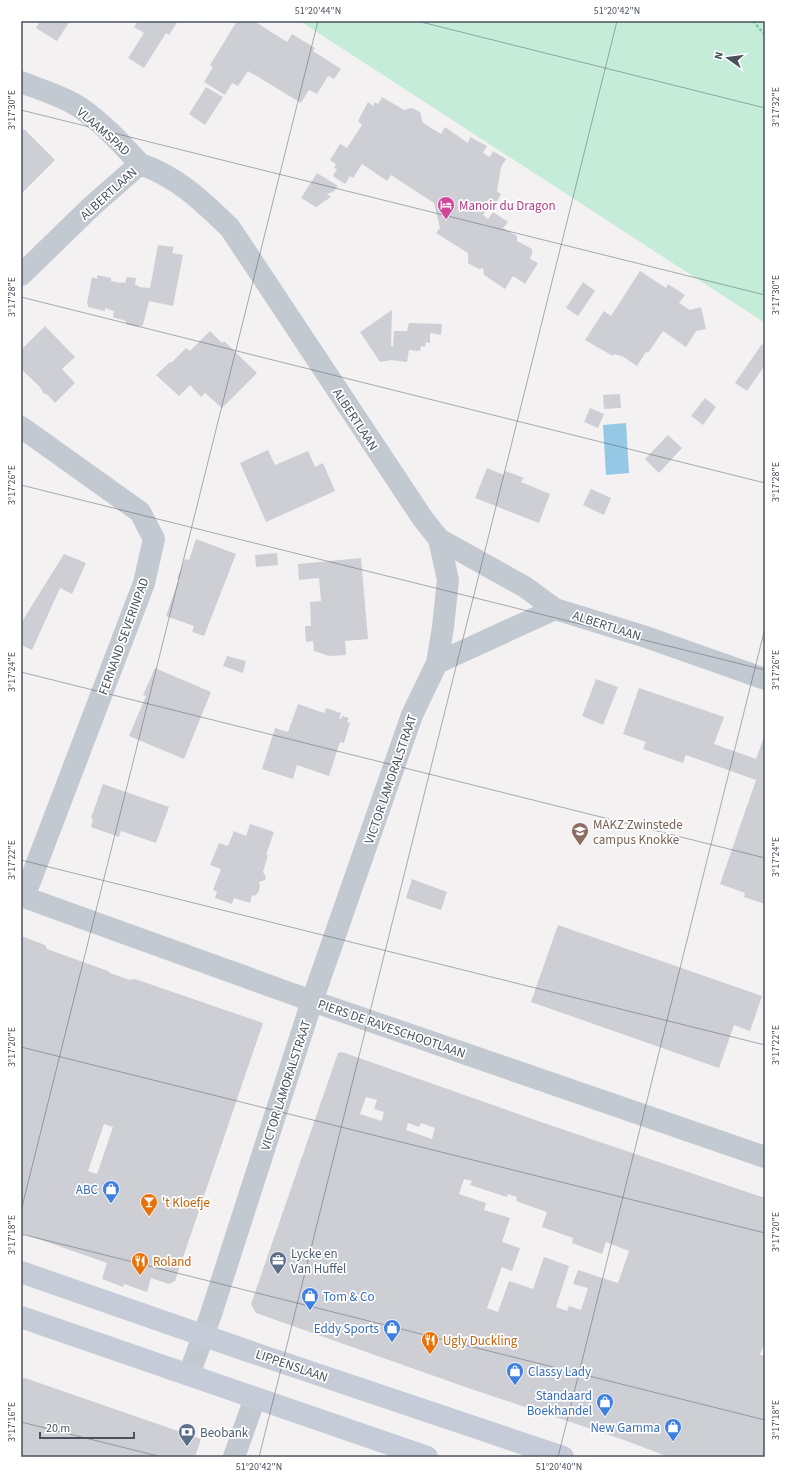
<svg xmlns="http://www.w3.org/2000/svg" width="786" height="1478" font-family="'Source Sans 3',sans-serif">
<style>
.green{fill:#c4ecd9}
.water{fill:#95c8e5}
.building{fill:#cecfd5;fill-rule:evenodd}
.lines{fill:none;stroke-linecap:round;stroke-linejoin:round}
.path{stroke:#7fc7ae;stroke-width:2.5;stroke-dasharray:3 2;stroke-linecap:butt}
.street{stroke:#c3c9d1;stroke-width:22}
.secondary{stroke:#c5cbd7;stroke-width:22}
.ticks{fill:none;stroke:#4a515d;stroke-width:1;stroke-opacity:0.45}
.labels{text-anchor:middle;stroke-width:3.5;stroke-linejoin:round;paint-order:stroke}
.street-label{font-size:13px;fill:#4a515d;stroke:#fff}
.hotel-label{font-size:13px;fill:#b23c85;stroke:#fff;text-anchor:start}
.education-label{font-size:13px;fill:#785e54;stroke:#fff;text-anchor:start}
.shop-label{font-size:13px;fill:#366cbe;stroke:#fff;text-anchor:end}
.food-label{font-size:13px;fill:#c56008;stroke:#fff;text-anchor:start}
.service-label{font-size:13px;fill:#4e5e75;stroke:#fff;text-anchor:start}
.neatline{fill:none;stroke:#4a515d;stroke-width:1.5}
.ticks-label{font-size:10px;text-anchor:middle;fill:#4a515d}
</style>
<rect width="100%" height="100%" fill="#f3f1f1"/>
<path class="green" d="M300,21h465v302z"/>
<path class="water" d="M626,423l3,50 -23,2 -3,-50z"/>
<path class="building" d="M40,21h30l-13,20 -21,-13z
M138,21h40l-9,14 -3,-2 -22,35 -16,-10 16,-25 -10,-6z
M237,21h17l33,21 5,-8 23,14 -2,3 28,18 -7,10 -6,-3 -11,18 -8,-4 -8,13 -53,-32 -10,15 -6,-3 -7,12 -21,-13 9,-15 -3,-2z
M206,87l17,10 -18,28 -16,-11z
M382,97l22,13 8,-2 8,4 3,11 18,11 4,-7 23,16 2,-6 17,9 -4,7 7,4 3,-6 13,8 -5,8 -4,24 4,3 -5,9 -6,-4 -14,9 9,4 -2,3 5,4 5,-7 15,10 -5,6 14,8v5l15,8v4l-2,6 8,4 -13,21 -12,-8 -8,13 -21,-14 -1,-7 -4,1 -11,-6v-10l-32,-20 4,-5 -6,-25 -43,-28 -4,6 -25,-17 -9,14 -3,-2 -5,8 -12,-8 4,-7 -3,-1 2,-4 -6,-4 10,-16 7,4 15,-23 -4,-4 10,-19 5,4 2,-4 3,2z
M24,129l31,31 -34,34v-62z
M317,173l21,13 -5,6 -6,2 4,3 -15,10 -15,-9z
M158,245l16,2 -2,6 11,2 -10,51 -24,-5 -6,24 -5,2 -12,-3v-3l-13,-4 1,-6 -9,-3v3l-17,-4v-3h-1l5,-27 5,2v-4l14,3v3l11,2v-1l3,1 2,-6 9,1 -1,7 4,1v1l11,1z
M640,271l26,17 2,-4 17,11 -6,8 11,7 11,-3 5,22 -10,2 -10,16 -23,-16 -15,22 -2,-1 -9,14 -15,-10 -8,-2 -1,2 -28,-16 19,-29 7,5z
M583,282l12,9 -17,25 -12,-8z
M392,310l-1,36 2,1 1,-16h13l2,-8 33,1 -1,11 -11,-2v10l-4,-1 -1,5 -4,-1 -1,5 -11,-1 -2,12 -16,-2 -11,2 -20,-30z
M45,326l30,31 -13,12 13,14 -20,20 -7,-8 -4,-1 -4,-7 -19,-18v-19z
M210,331l12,12 2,-2 33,32 -35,35 -17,-15 -4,4 -11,-12 -11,11 -23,-21 14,-13 1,1 15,-15 4,3z
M762,344l3,3v18l-18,26 -12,-8z
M620,394l1,14 -17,1 -1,-14z
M705,398l11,9 -13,18 -12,-9z
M590,408l14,6 -6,14 -14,-6z
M668,435l14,13 -23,25 -14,-14z
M268,450l7,15 33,-14 7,16 8,-4 12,28 -69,31 -26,-59z
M487,468l17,7 1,-4 19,7 -3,4 29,12 -11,29 -64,-25z
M591,489l20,9 -7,17 -21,-10z
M196,539l40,15 -32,82 -12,-4 2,-6 -28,-10 13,-37h-2l8,-20 4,1z
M277,553l1,12 -22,2 -1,-12z
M64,554l22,9 -14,31 -12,-6 -28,62 -11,-5v-22z
M361,558l7,81 -23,2 1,14 -17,1 -15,-5 -1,-10 -7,1 -1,-16h6l-1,-24 11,-1 -2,-23 -20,2 -1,-16z
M227,656l19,5 -3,12 -20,-7z
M155,668l56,24 -27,67 -55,-23 17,-40 -3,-1z
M596,679l22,8 -15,38 -21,-9z
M639,688l85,29 -10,27 42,15 9,-25v170l-21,-7 1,-4 -25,-9 36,-104 -70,-25 -3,8 -40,-14 3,-7 -23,-8z
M298,704l26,9 2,-5 15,5 -2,5 2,1 1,-3 7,2 -2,4 3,1 -6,20 -4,-1 -11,34 -32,-11 -4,14 -31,-10 13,-41 13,4z
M103,784l66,23 -13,36 -35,-12 -2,6 -28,-10 2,-8 -2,-1z
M250,824l24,8 -8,23h2l-5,17 3,5 -1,3 -6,2 1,4 -2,7 -4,3 -2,-1 -2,8 -16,-5 -2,6 -17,-6 2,-6 -4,-2 8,-21 -11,-4 9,-22 9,3 6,-15 12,5z
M412,879l35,13 -6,18 -35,-12z
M558,925l204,71 -12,35 -16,-6 -15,43 -188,-66z
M21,936l24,9 2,4 61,22 2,2 20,7 5,-1 128,44 -88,258 -6,3 -18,-6 -4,14 -23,-8 -1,3 -21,-8 5,-16 -86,-30zM104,1124l9,3 -16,47 -9,-3z
M342,1052l199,70 224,76v143l-5,14 5,1v101h-96l-45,-17 -153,-51 -215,-76 -5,-9 87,-251zM366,1097l11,3 -3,9 10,3 -2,9 -22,-7zM408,1123l11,4 2,-4 14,5 -3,11 -26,-9zM464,1179l8,2 -2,4 37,12 1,-3 9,3 -1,4 31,11 -5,15 31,11 -1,5 30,11 4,-12 23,9 -11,32 -40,-13 -5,14 15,4 -7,22 -12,-4 -2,5 -11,-4 13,-41 -25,-9 -11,32 -24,-8 -11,31 -11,-4 15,-41 10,4 8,-23 -18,-6 8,-24 -26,-8 2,-7 -27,-9z
M25,1378l176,61 -6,18h-174v-78z"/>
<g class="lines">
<path class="path" d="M753,21l12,14"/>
<path class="street" d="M21,82c18,7 38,13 55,23 24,15 45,38 64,59
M21,275l71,-69 48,-42c38,13 62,37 90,64l193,291 16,20 86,48 30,22 91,28 119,42
M21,427l119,85 14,27 -10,44 -120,314
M437,663l6,-36 5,-47 -9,-41
M21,896l291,105 453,156
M189,1375l22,-61 101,-313 100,-286 25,-52 118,-54
M234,1457l21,-59"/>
<path class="secondary" d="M21,1272l227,79 315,106
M21,1317l406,140"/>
</g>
<path class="ticks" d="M417,21l348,87M21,110l744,185M21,297l744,186M21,485l744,185M21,672l744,186M21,860l744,185M21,1047l744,186M21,1211l297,-1190M21,1234l744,186M21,1422l141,35M259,1457l358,-1436M558,1457l207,-829"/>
<defs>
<symbol id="hotel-pin" viewBox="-11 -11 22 30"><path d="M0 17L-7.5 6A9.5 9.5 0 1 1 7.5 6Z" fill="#d1479c" stroke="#fff"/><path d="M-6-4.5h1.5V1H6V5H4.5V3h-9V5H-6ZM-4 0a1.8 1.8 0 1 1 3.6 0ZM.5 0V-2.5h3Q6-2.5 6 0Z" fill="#fff"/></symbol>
<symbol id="school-pin" viewBox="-11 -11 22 30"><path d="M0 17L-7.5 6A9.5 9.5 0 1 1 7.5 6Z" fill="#8d6e63" stroke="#fff"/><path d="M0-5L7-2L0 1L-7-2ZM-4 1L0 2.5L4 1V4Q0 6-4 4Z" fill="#fff"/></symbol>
<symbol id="shop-pin" viewBox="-11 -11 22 30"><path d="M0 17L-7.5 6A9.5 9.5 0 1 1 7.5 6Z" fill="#3f7fe0" stroke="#fff"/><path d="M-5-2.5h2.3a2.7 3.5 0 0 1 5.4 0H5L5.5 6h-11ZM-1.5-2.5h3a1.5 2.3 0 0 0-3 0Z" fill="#fff"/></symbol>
<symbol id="bar-pin" viewBox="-11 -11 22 30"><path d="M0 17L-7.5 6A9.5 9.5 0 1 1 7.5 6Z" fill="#e8710a" stroke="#fff"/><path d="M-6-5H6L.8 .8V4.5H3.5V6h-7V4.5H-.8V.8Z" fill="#fff"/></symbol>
<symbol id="office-pin" viewBox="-11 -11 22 30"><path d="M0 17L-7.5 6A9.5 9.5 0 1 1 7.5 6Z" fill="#5c6f8a" stroke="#fff"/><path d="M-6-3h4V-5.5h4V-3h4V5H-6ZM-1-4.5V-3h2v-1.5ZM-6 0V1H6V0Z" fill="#fff"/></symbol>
<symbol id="restaurant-pin" viewBox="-11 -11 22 30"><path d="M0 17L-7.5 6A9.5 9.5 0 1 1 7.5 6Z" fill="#e8710a" stroke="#fff"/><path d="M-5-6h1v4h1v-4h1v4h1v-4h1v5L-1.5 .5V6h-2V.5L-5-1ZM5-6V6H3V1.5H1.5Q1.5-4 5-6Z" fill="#fff"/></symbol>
<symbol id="bank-pin" viewBox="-11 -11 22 30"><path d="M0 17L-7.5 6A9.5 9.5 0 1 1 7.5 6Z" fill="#5c6f8a" stroke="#fff"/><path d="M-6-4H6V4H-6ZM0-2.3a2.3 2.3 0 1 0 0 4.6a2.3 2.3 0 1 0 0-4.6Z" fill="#fff"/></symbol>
</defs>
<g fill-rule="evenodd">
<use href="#hotel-pin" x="436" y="195" width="20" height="27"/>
<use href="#school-pin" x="570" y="821" width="20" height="27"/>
<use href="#shop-pin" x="101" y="1179" width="20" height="27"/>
<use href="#bar-pin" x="139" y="1192" width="20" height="27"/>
<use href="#office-pin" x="268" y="1250" width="20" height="27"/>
<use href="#restaurant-pin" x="130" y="1251" width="20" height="27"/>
<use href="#shop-pin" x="300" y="1286" width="20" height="27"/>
<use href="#shop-pin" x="382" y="1318" width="20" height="27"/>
<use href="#restaurant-pin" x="420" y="1330" width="20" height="27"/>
<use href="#shop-pin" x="505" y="1361" width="20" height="27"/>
<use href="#shop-pin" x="595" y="1392" width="20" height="27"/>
<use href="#shop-pin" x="663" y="1417" width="20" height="27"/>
<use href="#bank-pin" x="177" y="1422" width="20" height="27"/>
</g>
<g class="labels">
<g class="street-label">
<text transform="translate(104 131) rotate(41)" y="5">VLAAMSPAD</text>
<text transform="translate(108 193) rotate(-42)" y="5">ALBERTLAAN</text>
<text transform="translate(356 419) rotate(57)" y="5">ALBERTLAAN</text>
<text transform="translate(607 625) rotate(18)" y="5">ALBERTLAAN</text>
<text transform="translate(123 636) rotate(-70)" y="5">FERNAND SEVERINPAD</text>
<text transform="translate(390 779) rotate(-71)" y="5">VICTOR LAMORALSTRAAT</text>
<text transform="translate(392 1028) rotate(19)" y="5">PIERS DE RAVESCHOOTLAAN</text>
<text transform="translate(285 1085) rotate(-72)" y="5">VICTOR LAMORALSTRAAT</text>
<text transform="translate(292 1365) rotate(19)" y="5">LIPPENSLAAN</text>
</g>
<g class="hotel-label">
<text x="459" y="210">Manoir du Dragon</text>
</g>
<g class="education-label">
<text x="593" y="829">MAKZ Zwinstede<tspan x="593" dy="15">campus Knokke</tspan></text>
</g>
<g class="shop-label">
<text x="98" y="1194">ABC</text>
<text x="323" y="1301" text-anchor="start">Tom &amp; Co</text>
<text x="379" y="1333">Eddy Sports</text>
<text x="528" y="1376" text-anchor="start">Classy Lady</text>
<text x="592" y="1400">Standaard<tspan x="592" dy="15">Boekhandel</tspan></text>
<text x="660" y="1432">New Gamma</text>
</g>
<g class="food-label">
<text x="162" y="1207">'t Kloefje</text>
<text x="153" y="1266">Roland</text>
<text x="443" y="1345">Ugly Duckling</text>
</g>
<g class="service-label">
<text x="291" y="1258">Lycke en<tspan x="291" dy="15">Van Huffel</tspan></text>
<text x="200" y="1437">Beobank</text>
</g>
</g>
<rect width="786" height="1478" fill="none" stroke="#ffffff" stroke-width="44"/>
<g transform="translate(728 58) rotate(284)" stroke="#ffffff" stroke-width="3" paint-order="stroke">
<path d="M0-3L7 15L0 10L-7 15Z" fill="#4a515d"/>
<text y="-6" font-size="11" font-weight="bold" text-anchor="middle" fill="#4a515d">N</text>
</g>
<path d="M40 1432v6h94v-6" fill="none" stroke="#4a515d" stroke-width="2"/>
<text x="46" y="1432" font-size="12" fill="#4a515d" stroke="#ffffff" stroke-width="3" paint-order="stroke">20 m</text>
<rect x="22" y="22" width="742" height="1434" class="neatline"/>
<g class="ticks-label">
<text x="318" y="14">51°20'44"N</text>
<text x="617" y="14">51°20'42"N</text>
<text transform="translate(775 107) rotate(-90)" y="4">3°17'32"E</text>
<text transform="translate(11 110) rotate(-90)" y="4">3°17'30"E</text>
<text transform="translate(775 295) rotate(-90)" y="4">3°17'30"E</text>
<text transform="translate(11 297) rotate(-90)" y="4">3°17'28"E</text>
<text transform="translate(775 482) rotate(-90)" y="4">3°17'28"E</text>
<text transform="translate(11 485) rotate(-90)" y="4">3°17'26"E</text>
<text transform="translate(775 670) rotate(-90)" y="4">3°17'26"E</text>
<text transform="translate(11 672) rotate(-90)" y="4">3°17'24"E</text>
<text transform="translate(775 857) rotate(-90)" y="4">3°17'24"E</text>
<text transform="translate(11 860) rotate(-90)" y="4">3°17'22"E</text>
<text transform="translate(775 1045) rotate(-90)" y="4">3°17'22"E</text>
<text transform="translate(11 1047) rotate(-90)" y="4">3°17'20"E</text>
<text transform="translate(775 1232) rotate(-90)" y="4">3°17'20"E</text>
<text transform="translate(11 1235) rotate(-90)" y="4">3°17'18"E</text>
<text transform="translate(775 1420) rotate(-90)" y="4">3°17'18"E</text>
<text transform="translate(11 1422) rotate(-90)" y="4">3°17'16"E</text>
<text x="259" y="1470">51°20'42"N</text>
<text x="559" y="1470">51°20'40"N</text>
</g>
</svg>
